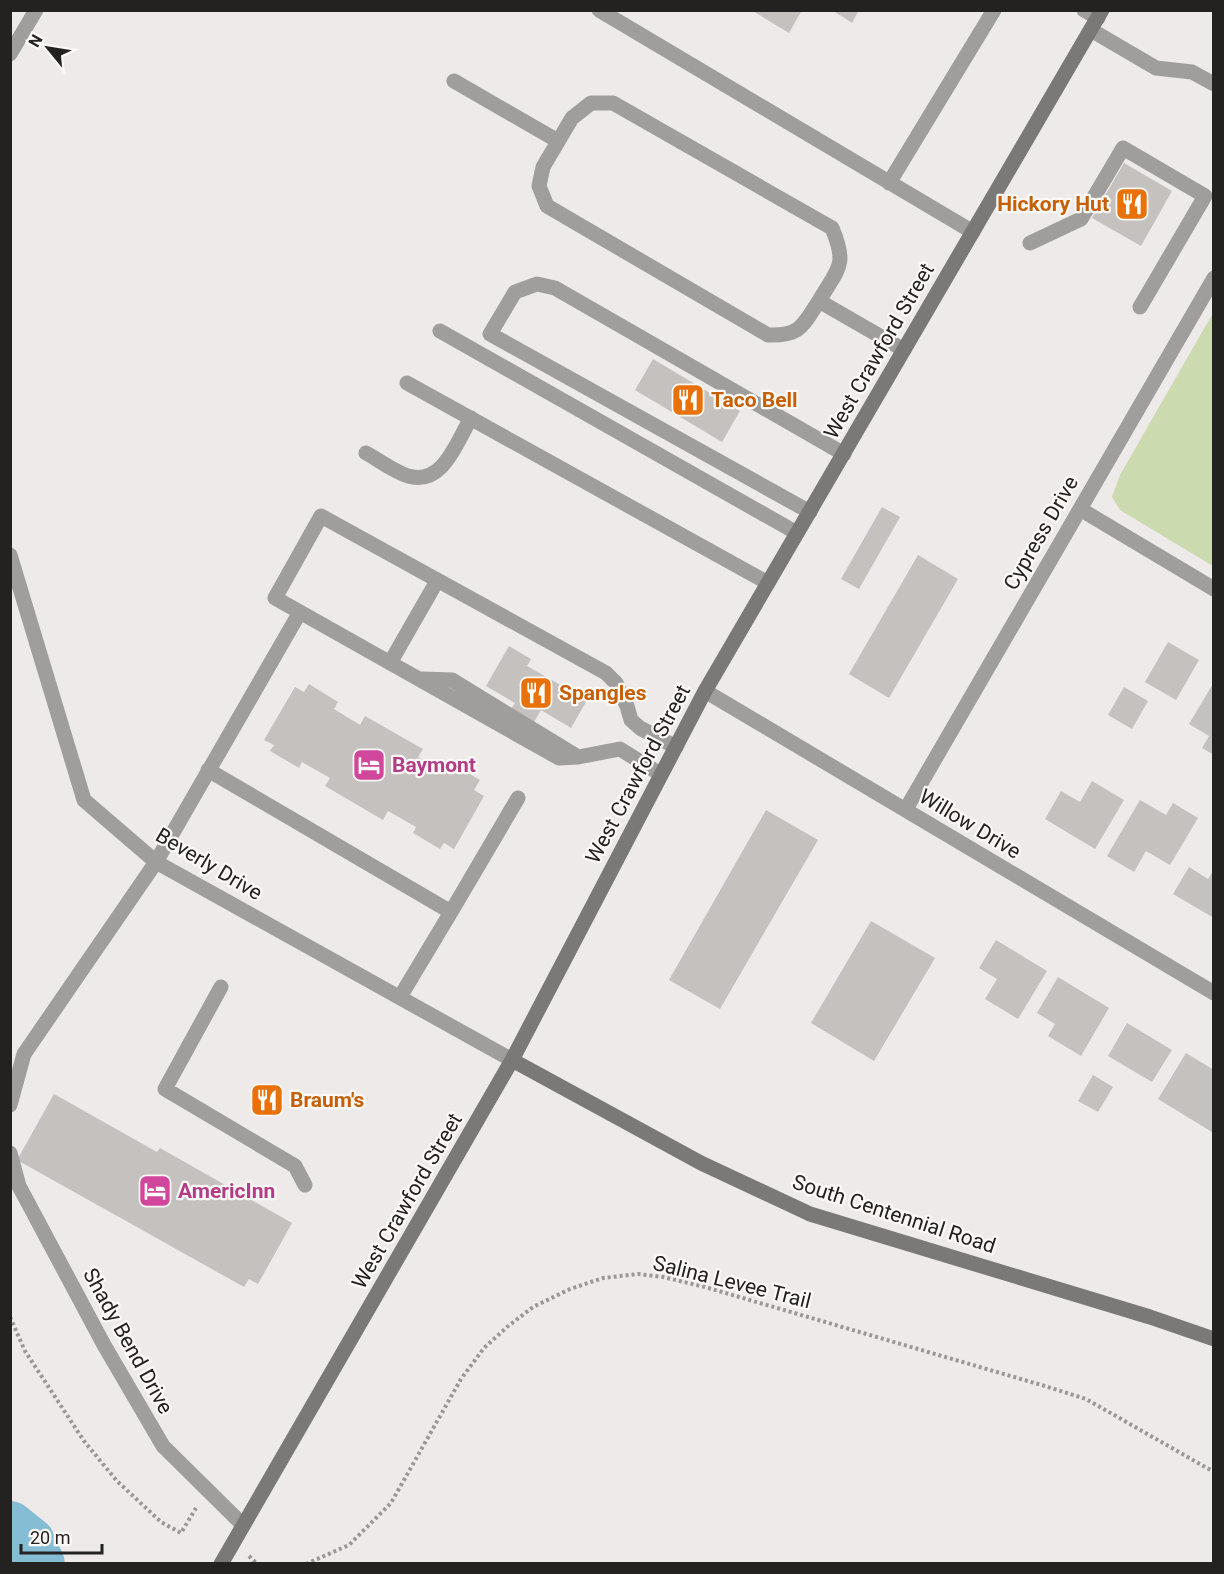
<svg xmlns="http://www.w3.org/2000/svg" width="1224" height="1574" font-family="Roboto,sans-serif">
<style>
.green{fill:#cbdaaf}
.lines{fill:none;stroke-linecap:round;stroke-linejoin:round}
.river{stroke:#85bdd5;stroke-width:50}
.building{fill:#c5c1bf}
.path{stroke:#9a9796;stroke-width:4;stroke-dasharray:3 3;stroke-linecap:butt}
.service{stroke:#9f9e9d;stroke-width:15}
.minor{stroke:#9f9e9d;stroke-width:15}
.tertiary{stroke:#9f9e9d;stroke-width:15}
.secondary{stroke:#7b7977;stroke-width:15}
.labels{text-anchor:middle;stroke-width:4.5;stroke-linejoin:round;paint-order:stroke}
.food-label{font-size:21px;font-weight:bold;fill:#c56008;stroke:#fcf8f6;text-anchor:start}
.street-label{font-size:21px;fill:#232221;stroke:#fcf8f6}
.hotel-label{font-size:21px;font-weight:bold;fill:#b23c85;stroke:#fcf8f6;text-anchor:start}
</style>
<rect width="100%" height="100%" fill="#eeeae9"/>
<path class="green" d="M1213,313v253l-93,-56 -8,-13 8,-22z"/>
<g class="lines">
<path class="river" d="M10,1526l20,16 10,22"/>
</g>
<path class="building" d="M751,10h51l-13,23z
M832,10h27l-7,13z
M1124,163l48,28 -31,55 -49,-28z
M653,359l87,52 -18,31 -87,-52z
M882,507l18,10 -41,72 -18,-10z
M918,555l40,24 -69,119 -40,-24z
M1168,642l31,18 -23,40 -31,-18z
M509,646l22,13 -4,7 60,34 -16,28 -30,-18 -7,12 -23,-13 4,-6 -29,-17z
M1214,682v73l-12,-7 7,-12 -20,-12z
M309,684l29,18 -4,7 26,16 5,-9 58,33 -5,8 26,15 5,-10 31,18 -6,10 10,6 -30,53 -10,-6 -4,6 -27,-16 3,-6 -28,-16 -5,9 -58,-34 5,-8 -28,-16 -3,6 -29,-17 4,-6 -10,-5 31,-53 9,5z
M1124,687l24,14 -16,28 -24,-14z
M1092,781l32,19 -29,49 -50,-30 16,-28 19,11z
M1140,800l26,15 7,-12 25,15 -28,47 -24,-14 -12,21 -27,-16z
M766,810l52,30 -98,169 -51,-29z
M1189,867l19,12 6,-10v49l-41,-24z
M871,921l64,37 -61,103 -63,-38z
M996,940l51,31 -29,48 -33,-20 12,-20 -18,-11z
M1058,977l51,31 -28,48 -33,-20 7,-12 -18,-11z
M1127,1023l45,27 -20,32 -44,-26z
M1186,1053l28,17v58l-2,4 -54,-33z
M1093,1075l20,12 -15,25 -20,-11z
M54,1094l103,58 3,-4 132,75 -34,61 -9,-5 -5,8 -227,-127z"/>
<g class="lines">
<path class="path" d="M10,1317l15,34 59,90 33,40 44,41 20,11 15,-25
M249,1556l8,8
M306,1564l43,-19 42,-42 70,-124 23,-31 23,-21 26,-20 37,-18 33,-11 35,-4 25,3 42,10 340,99 41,13 128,73"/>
<path class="service" d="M599,10l374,222
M1084,10l14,8
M1091,30l65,38 36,4 22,12
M454,81l104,60
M889,183l105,-173
M1030,243l51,-24 42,-71 82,48 -65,111
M819,301c-17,25 -18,35 -51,34l-221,-129 -8,-20 4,-19 29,-49 19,-15h22l219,125c16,38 6,40 -13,73l85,49
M440,331l357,202
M407,383l361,200
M366,453c13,7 27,18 42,23 35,10 48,-33 63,-58
M810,512l-320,-178 25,-42 22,-8 18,4 289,166
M390,663l47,-82
M422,679l30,1 126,77
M208,770l243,142 67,-114
M660,774l-40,-25 -42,8 -19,1 -284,-160 46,-82 285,157 10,10 11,23 4,14 9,8 36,19
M156,862l144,-250
M221,987l-56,102 130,77 10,19
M400,997l51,-85"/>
<path class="minor" d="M10,54l26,-44
M1080,509l134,80
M705,691l509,302
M906,809l308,-531
M10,1105l14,-51 132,-192
M10,1153l9,33 85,159 59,101 80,79"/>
<path class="tertiary" d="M10,555l74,245 72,62 356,198"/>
<path class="secondary" d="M512,1060l189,103 109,51 340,103 64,22
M221,1564l291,-504 193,-369 397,-681"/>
</g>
<defs>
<symbol id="restaurant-square" viewBox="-11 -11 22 22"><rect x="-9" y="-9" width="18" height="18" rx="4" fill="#e8710a" stroke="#fcf8f6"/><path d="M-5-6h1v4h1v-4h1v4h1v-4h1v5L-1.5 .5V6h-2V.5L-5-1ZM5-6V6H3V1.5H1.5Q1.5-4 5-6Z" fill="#fff"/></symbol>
<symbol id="hotel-square" viewBox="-11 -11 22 22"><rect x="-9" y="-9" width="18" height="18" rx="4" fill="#d1479c" stroke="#fcf8f6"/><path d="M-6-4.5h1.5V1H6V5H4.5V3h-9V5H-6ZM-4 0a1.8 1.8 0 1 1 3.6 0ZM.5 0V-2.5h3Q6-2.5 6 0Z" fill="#fff"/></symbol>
</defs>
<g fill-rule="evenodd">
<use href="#restaurant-square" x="1113" y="185" width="38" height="38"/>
<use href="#restaurant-square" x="669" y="381" width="38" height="38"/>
<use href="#restaurant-square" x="517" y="674" width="38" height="38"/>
<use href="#hotel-square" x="350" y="746" width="38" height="38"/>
<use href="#restaurant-square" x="248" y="1081" width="38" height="38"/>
<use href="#hotel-square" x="136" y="1172" width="38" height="38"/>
</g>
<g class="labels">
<g class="food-label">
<text x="1109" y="211" text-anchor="end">Hickory Hut</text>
<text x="711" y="407">Taco Bell</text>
<text x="559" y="700">Spangles</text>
<text x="290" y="1107">Braum's</text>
</g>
<g class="street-label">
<text transform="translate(879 351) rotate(-60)" y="7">West Crawford Street</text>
<text transform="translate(1041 533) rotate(-60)" y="7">Cypress Drive</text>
<text transform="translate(638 774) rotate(-62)" y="7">West Crawford Street</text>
<text transform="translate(970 824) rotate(31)" y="7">Willow Drive</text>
<text transform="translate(209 864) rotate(31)" y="7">Beverly Drive</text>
<text transform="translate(407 1201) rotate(-60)" y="7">West Crawford Street</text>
<text transform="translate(894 1214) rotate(18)" y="7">South Centennial Road</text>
<text transform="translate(732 1282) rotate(14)" y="7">Salina Levee Trail</text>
<text transform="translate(128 1341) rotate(61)" y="7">Shady Bend Drive</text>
</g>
<g class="hotel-label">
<text x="392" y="772">Baymont</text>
<text x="178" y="1198">AmericInn</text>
</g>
</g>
<rect width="1224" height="1574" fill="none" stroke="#232221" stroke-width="24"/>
<g transform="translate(48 48) rotate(300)" stroke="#fcf8f6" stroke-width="4.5" paint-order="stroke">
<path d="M0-4.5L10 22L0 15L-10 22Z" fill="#232221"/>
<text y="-9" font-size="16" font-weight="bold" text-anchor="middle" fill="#232221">N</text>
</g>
<path d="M21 1544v9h81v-9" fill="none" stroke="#232221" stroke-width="3"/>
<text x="30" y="1544" font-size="18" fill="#232221" stroke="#fcf8f6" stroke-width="4.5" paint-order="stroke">20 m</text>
</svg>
